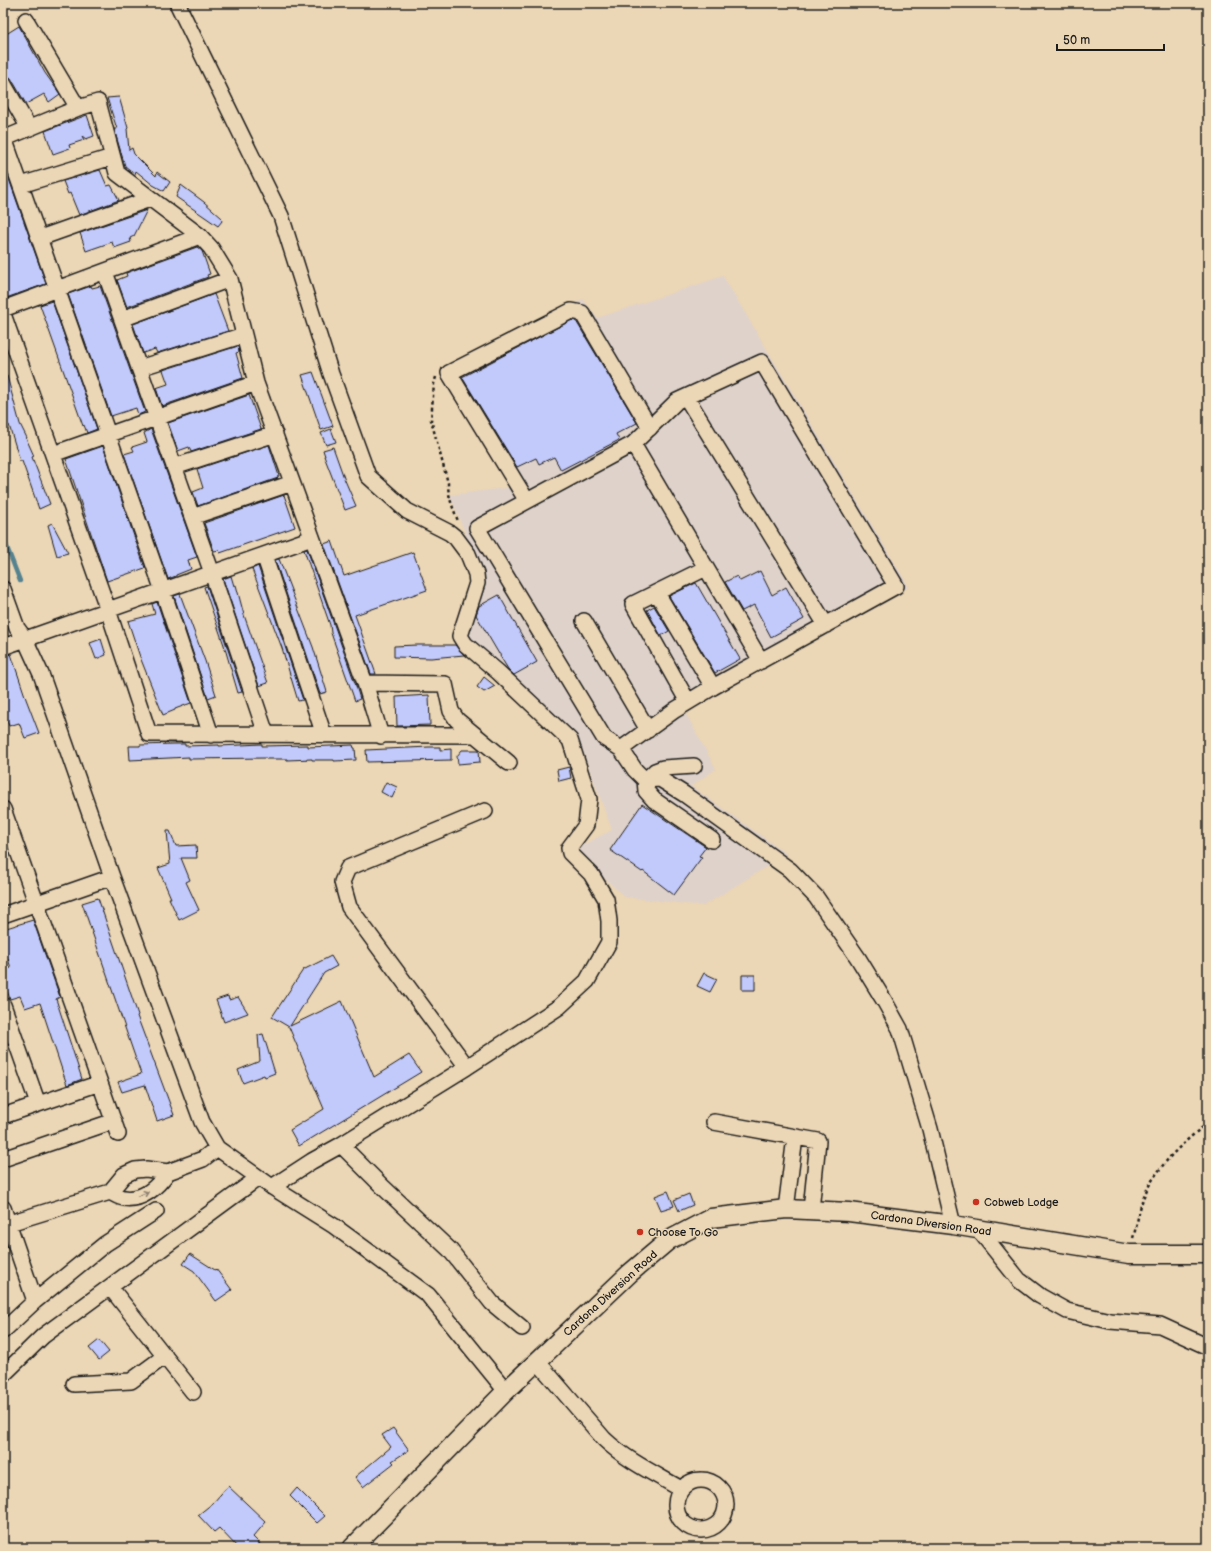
<svg xmlns="http://www.w3.org/2000/svg" width="1211" height="1551" font-family="'Balsamiq Sans',sans-serif">
<style>
.built{fill:#dfd2ca}
.lines{fill:none;stroke-linecap:round;stroke-linejoin:round}
.stream{stroke:#55828f;stroke-width:4.5}
.building{fill:#c2c9fb;stroke:#1c1c1c}
.minor-casing{stroke:#1c1c1c;stroke-width:18}
.major-casing{stroke:#1c1c1c;stroke-width:21}
.path{stroke:#1c1c1c;stroke-width:2.5;stroke-dasharray:3 3;stroke-linecap:butt}
.minor{stroke:#ebd6b5;stroke-width:15}
.major{stroke:#ebd6b5;stroke-width:18}
.oneway{stroke:#8e8270}
.poi-dot{fill:#c8321e;stroke:#ebd6b5;stroke-width:1.5}
.labels{text-anchor:middle;stroke-width:3;stroke-linejoin:round;paint-order:stroke}
.poi-label{font-size:11px;fill:#1c1c1c;stroke:#ebd6b5;text-anchor:start}
.street-label{font-size:11px;fill:#1c1c1c;stroke:#ebd6b5}
</style>
<rect width="100%" height="100%" fill="#ebd6b5"/>
<filter id="ink" filterUnits="userSpaceOnUse"><feTurbulence type="fractalNoise" baseFrequency=".025" numOctaves="2"/><feDisplacementMap in="SourceGraphic" scale="8" xChannelSelector="R" yChannelSelector="G"/><feConvolveMatrix kernelMatrix="1 2 1 2 8 2 1 2 1" color-interpolation-filters="sRGB"/></filter>
<g filter="url(#ink)">
<path class="built" d="M723,276l186,311 -224,125 31,57 -25,17 96,68 -84,52 -78,-9 -52,-47 39,-20 -35,-95 -113,-102 18,-58 -32,-80 63,-8 -71,-118 141,-70 14,19z"/>
<g class="lines">
<path class="stream" d="M3,537l17,44"/>
</g>
<path class="building" d="M19,26l26,47 15,21 -11,8 -5,-8 -18,10 -15,-26 -8,-6v-36z
M119,97l9,31 -1,1 2,21 3,-2 2,6 22,22 1,-4 13,10 -6,9 -11,-6 -17,-14 -1,3 -10,-8 -11,-37h3l-10,-31z
M87,115l7,21 -8,3 -4,-3 2,4 -15,5 1,3 -17,6 -8,-23z
M3,162l43,122 -43,15z
M100,170l7,16 4,-1 8,15 -40,15 -9,-22 -2,1 -5,-13z
M181,185l23,17 18,16 -1,1 1,2 -4,5 -42,-29z
M147,210l-13,26 -4,2 1,4 -17,6 -2,-6 -26,9 -6,-18z
M197,247l5,4 8,23 -3,1 1,2 -81,30 -10,-27 10,-4 -1,-3z
M91,286l1,2 8,-2 45,126 -7,3 -2,-7 -25,8 -43,-122z
M214,294l14,37 -71,22 -2,-4 -12,4 -10,-29z
M52,301l45,128 -10,4 -3,-8 -1,1 -43,-121z
M572,320l4,1 61,102 -21,11 3,6 -58,30 -7,-13 -15,7 -3,-6 -19,9 -55,-90z
M238,346l1,6 -3,1 7,25 -81,28 -6,-18 12,-4 -5,-14z
M313,372l20,54 -12,4 -19,-55z
M3,376h4l13,48 7,14h-1l8,18 -2,1 18,47 -11,5 -17,-48h-2l-11,-36 -2,1 -4,-19z
M249,395l12,34 -70,23 -2,-5 -11,4 -10,-28z
M151,429l46,128 -9,3 3,9 -15,6v1l-8,3 -44,-125 10,-3 -2,-4 15,-5 -3,-9z
M331,429l5,13 -10,3 -5,-12z
M269,445l10,31 -2,1 1,1 -80,28 -5,-14 10,-4 -6,-19z
M103,446l42,122 -38,13 -41,-122z
M333,447l11,31 12,28 -11,4 -21,-54h1l-2,-6z
M284,495l11,32 -75,26 -1,-3 -5,1 -10,-28z
M52,523l16,30 -11,3 -9,-31z
M332,541l12,35 69,-24 14,38 -72,25 21,59h-5l-47,-130z
M307,549l49,137 4,13 -5,2 -24,-68 -1,-8 -26,-75z
M279,559l34,88 14,45 -7,2 -45,-134z
M258,566l45,134 -5,1 -16,-53 -30,-79z
M760,571l12,24 14,-8 18,32 -33,18 -17,-32 -12,6 -17,-29 12,-6 3,5z
M231,576l3,10 2,-1 8,30 24,68 -9,3 -36,-107z
M696,583l44,76 -25,14 -46,-77z
M207,586l35,106 -4,1 -14,-48 -20,-58z
M180,594l25,67 11,34 -8,3 -34,-102z
M499,595l38,67 -23,13 -6,-6 -8,-13 1,-2h-2l-23,-39 3,-9z
M157,602l34,101 -16,6v1l-12,5 -23,-58 -12,-36 27,-7 -3,-10z
M654,606l15,25 -8,5 -14,-26z
M101,639l5,16 -10,4 -6,-16z
M417,645h38l9,10 -33,3 -37,-1v-11z
M11,654l15,45 13,34 -14,5 -6,-15 -10,3 -6,-17v-53z
M484,677l11,9 -11,6 -7,-5z
M429,695l1,30 -33,1 -1,-29z
M173,744h12v2l34,-1v1l43,-2v2l46,-1v2l45,-2 1,3h1l1,12 -22,1v-1h-22v-1l-25,1v-1h-21v-1l-77,1v-2l-59,3 -1,-14h11v-1z
M429,747h11v3l11,-1v11l-84,2 -1,-12z
M462,750h17l1,12 -22,2 -1,-8z
M569,767l2,11 -12,3 -2,-11z
M386,782l11,5 -5,11 -11,-6z
M642,804l64,43 -7,9 3,1 -28,38 -31,-24 -1,1 -32,-22z
M167,831h3l6,15 20,-1 1,13h-16l9,22 -4,2 13,28 -20,10 -10,-22h2l-13,-30 12,-4z
M98,898l40,117 -1,1 37,99 -17,6 -12,-36 -23,7 -4,-10 23,-8 -59,-171z
M33,920l27,77 -4,2 26,80 -15,6 -27,-82 -15,5 -5,-12 -10,3 -7,-20v-9l8,-2 -8,-24v-15z
M331,956l6,10 -13,7 -34,53 52,-25 32,76 35,-22 12,17 -122,74 -9,-16 34,-21 -35,-82 -17,-10 31,-47z
M704,973l13,6 -7,13 -13,-6z
M742,975h13v15h-13z
M228,996l1,4 9,-3 10,16 -24,9 -8,-22z
M263,1034l12,39 -10,4 -1,-2 -21,8 -5,-13 22,-9 -2,-26z
M668,1191l6,15 -13,4 -6,-14z
M689,1194l4,11 -14,6 -5,-11z
M190,1254l25,16 1,-1 16,21 -16,11 -22,-30 -11,-7z
M99,1340l10,12 -10,8 -10,-12z
M393,1428l16,22 -17,11 2,2 -31,24 -8,-10 36,-30 -9,-12z
M228,1486l38,36 -13,15 11,11h-26l-19,-20 -5,4 -16,-17 15,-12z
M297,1488l28,28 -8,7 -27,-27z"/>
<g class="lines">
<defs>
<path id="minor" d="M177,3l104,213 50,158 37,102 39,35 43,22 6,5 12,16 8,20 1,9 -17,53 5,8 33,28 72,68 19,59 -3,26 -17,23 1,5 21,21 15,25 3,22v21l-22,39 -28,26 -92,60 -126,78 -29,16 -40,26
M26,20l52,88
M3,83l26,45
M4,138l159,453 48,144
M3,139l75,-31 20,-6 19,71 83,63 11,12 19,31 26,104 109,300 16,53
M21,185l91,-28
M40,238l110,-39
M105,272l107,301 54,161
M3,309l197,-73
M3,314l105,296 41,124 325,1
M122,319l108,-40
M139,368l105,-33
M686,397l140,228
M633,444l128,217
M53,454l203,-71
M174,467l101,-33
M527,501l-78,-128 122,-62 11,2 68,115
M192,517l100,-34
M264,555l60,180
M3,589l14,39 8,11 16,35 71,203 90,245 15,26 55,39 62,39 94,69 78,96
M657,593l56,94
M584,621l64,109
M3,647l309,-109
M365,683l80,1 6,27 6,9 52,43
M688,702l-55,-98 73,-36
M621,749l54,-39 38,-23 183,-101 -134,-224 -85,39 -44,43 -156,84 127,210 17,11 14,21 10,10 1,11 8,9 58,40
M645,780l15,-1 24,15 106,76 26,27 42,61 27,44 15,27 30,100 23,96
M646,780l9,-9 8,-3 31,-2
M3,809l115,325
M3,915l109,-38
M3,1005l35,99
M467,1067l-118,-160 -7,-25 6,-14 137,-57
M3,1116l97,-33
M714,1122l104,19 -7,69
M341,1145l43,43 66,62 42,53 30,25
M3,1159l111,-38
M110,1192c4,2 10,6 14,6 20,3 34,-12 44,-26
M3,1208l32,93
M786,1209l9,-72
M3,1225l107,-33 14,-17 11,-5 11,-1 22,3 35,-13 14,-11
M979,1230l40,50 21,16 27,15 43,10 50,4 48,22
M110,1287l83,105
M3,1331l32,-30 70,-57 51,-33
M537,1361l67,78c22,21 51,35 77,50
M3,1375l40,-39 215,-158
M74,1384l57,-3 34,-25
M676 1505a25 25 0 1 1 50 0a25 25 0 1 1-50 0Z"/>
<path id="major" d="M352,1548l154,-157 124,-118 39,-33 42,-22 75,-9 63,3 104,13 176,29h79"/>
</defs>
<use href="#minor" class="minor-casing"/>
<use href="#major" class="major-casing"/>
<path class="path" d="M436,377l-2,7 -3,36 17,63c0,14 5,25 10,38
M1133,1238c4,-13 6,-29 11,-42 13,-30 39,-54 64,-73"/>
<use href="#minor" class="minor"/>
<use href="#major" class="major"/>
</g>
<defs><path id="oneway-shaft" d="M-6 0H5M1.5-3L5.5 0L1.5 3" fill="none" stroke-width="1.6" stroke-linecap="round" stroke-linejoin="round"/></defs>
<use class="oneway" href="#oneway-shaft" transform="translate(143 1194) rotate(-21)"/>
</g>
<g class="poi-dot">
<circle cx="976" cy="1202" r="4"/>
<circle cx="640" cy="1232" r="4"/>
</g>
<g class="labels">
<g class="poi-label">
<text x="984" y="1206">Cobweb Lodge</text>
<text x="648" y="1236">Choose To Go</text>
</g>
<g class="street-label">
<text transform="translate(931 1223) rotate(8)" y="4">Cardona Diversion Road</text>
<text transform="translate(610 1293) rotate(-42)" y="4">Cardona Diversion Road</text>
</g>
</g>
<rect width="1211" height="1551" fill="none" stroke="#ebd6b5" stroke-width="16"/>
<rect x="8" y="8" width="1195" height="1535" fill="none" stroke="#1c1c1c" stroke-width="1.5" filter="url(#ink)"/>
<path d="M1057 44v6h107v-6" fill="none" stroke="#1c1c1c" stroke-width="2"/>
<text x="1063" y="44" font-size="12" fill="#1c1c1c" stroke="#ebd6b5" stroke-width="3" paint-order="stroke">50 m</text>
</svg>
